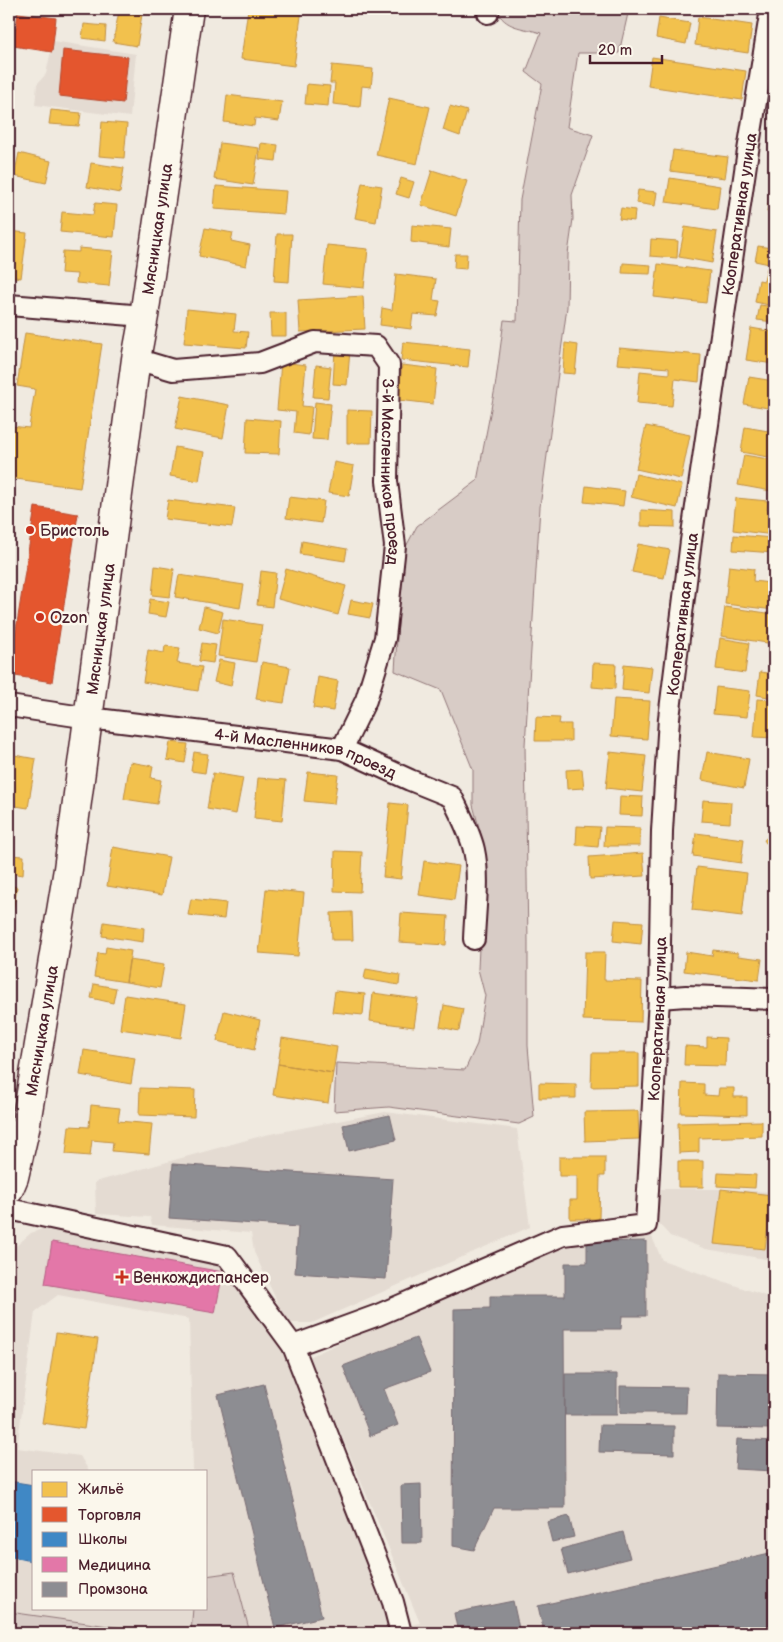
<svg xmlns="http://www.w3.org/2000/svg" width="783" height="1642" font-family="'Balsamiq Sans',sans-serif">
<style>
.built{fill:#e4dbd2}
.green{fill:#d8ccc6;stroke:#917678}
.homes{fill:#f2c14e;stroke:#c09044}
.shops{fill:#e4572e;stroke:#b6462d}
.schools{fill:#3f88c5;stroke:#426897}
.health{fill:#e377a8;stroke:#b55d82}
.industry{fill:#8d8d92;stroke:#796c73}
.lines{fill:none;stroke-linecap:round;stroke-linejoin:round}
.minor-casing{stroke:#4a1f2b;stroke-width:24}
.primary-casing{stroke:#4a1f2b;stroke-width:31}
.minor{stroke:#fbf7ec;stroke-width:20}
.primary{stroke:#fbf7ec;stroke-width:28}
.poi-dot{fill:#c8321e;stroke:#fbf7ec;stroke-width:2}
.labels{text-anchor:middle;stroke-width:5;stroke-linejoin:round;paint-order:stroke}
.street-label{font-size:16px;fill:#4a1f2b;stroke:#fbf7ec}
.poi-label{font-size:16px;fill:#4a1f2b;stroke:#fbf7ec;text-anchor:start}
</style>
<rect width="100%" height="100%" fill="#f0eae0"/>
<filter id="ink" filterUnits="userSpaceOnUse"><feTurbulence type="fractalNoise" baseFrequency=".02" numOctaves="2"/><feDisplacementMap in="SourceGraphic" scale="10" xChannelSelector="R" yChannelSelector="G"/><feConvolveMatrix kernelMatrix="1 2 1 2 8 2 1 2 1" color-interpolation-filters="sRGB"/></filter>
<g filter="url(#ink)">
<path class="built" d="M53,41l83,13 -6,63 -95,-12 2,-21 9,-10z
M385,1112l132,17 13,98 -218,96h-25l-33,-71 -3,-19 -99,-8 -2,-8 -54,-3 -1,-32 170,-47z
M659,1189h62l53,3 -3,68 -65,-11 -36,-13 -12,-13 -3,-18z
M58,1227l170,38 16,23 40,65 99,254 6,23 31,-7 -111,-266 256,-118 87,-2 10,23 112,39v334h-524l-16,-61 -28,4v-105h-13l-4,-152 -131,-24 -23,17 -18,136 63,8 9,15h-55v137h159l-2,25h-33l-149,-21v-360l22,-19 14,-5z"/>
<path class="green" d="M496,9h133l-10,44h-41l-11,74 26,8 -21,60 1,24 -5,35 -1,53 -27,200 -15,238 3,197v104l6,71 -15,7 -130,-17 -55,4 2,-48 129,7 12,-26 8,-48 -7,-27 4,-86 -1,-48 -8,-30v-35l-32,-80 -46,-19 7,-117 15,-28 60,-45 18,-93 9,-68 13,1 3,-121 22,-116 -16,-12 15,-39c-19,-6 -36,-4 -45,-24z
M234,1572l16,61h-59l2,-25h13v-32z
M9,1612l149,21h-149z"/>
<path class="homes" d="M248,9h54l-8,57 -53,-7z
M119,11l23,3 -5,32 -24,-4z
M698,17l54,8 -4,28 -53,-8z
M659,18l31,5 -4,21 -30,-6z
M84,24l22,2 -1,15 -23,-3z
M652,57l94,14 -4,29 -94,-14z
M332,65l41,4 -2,18 -9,-1 -2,21 -27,-3 2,-21h-5z
M307,84l23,2 -2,20 -23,-2z
M227,95l55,7 -3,19 -24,-3 -1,8 -30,-4z
M389,98l41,9 -13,57 -41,-9z
M450,106l17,5 -7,25 -17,-6z
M51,110l30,3 -2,13 -30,-2z
M102,122l25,2 -3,34 -25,-2z
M220,143l39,5 -6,37 -39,-6z
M261,143l17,2 -2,16 -17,-2z
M673,150l55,7 -3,21 -55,-7z
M19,153l32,8 -5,22 -32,-7z
M91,163l33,5 -4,25 -33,-6z
M432,170l35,11 -11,35 -35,-11z
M772,177l2,1v35l-7,-1z
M401,178l13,4 -5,16 -13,-4z
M670,178l50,8 -3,23 -51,-7z
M362,183l20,3 -6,36 -21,-4z
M216,186l70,5 -2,23 -70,-5z
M638,190l19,2 -2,14 -19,-3z
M95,203l22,2 -3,32 -54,-5 2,-20 31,3z
M621,208l14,2 -1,11 -15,-2z
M412,225l39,4 -2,18 -38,-5z
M685,227l32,5 -5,31 -33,-6z
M205,228l28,5 -2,8 19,4 -4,21 -47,-10z
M9,231l18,2 -6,45 -12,-2z
M277,234h15l-3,48 -15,-1z
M651,239l27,2 -1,17 -27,-2z
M774,241v24l-19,-4 3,-15 14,2z
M327,245l41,4 -4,39 -41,-4z
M79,248l34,3 -4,35 -33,-3 1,-9 -16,-1 2,-22 16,1z
M455,254h12l-1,15 -12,-1z
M623,263l28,2 -1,9 -28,-1z
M658,264l52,7 -4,32 -52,-6z
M767,268l7,1v37l-19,-4 4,-22 5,1z
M396,274l40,5 -3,21 7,1 -3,15 -24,-2 -2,15 -31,-4 2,-17 10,2z
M363,296l2,33 -65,3 -2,-32z
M760,305l14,2v15l-17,-2z
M187,309l49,5 -2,17 14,1 -2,16 -62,-5z
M270,313h16v23h-15z
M751,328l23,4v32l-28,-4z
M25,333l77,11 -22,144 -71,-10v-34l2,-18 18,2 6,-39 -18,-3z
M403,342l67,7 -2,18 -67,-7z
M565,343l13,2 -3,29 -12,-1z
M619,348l82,7 -2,27 -24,-3 -3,27 -35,-3 3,-32 29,3v-6l-52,-4z
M335,350l15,1 -3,34 -14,-1z
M281,362l25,3 -4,41 10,1 -3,28 -15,-2 2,-21 -19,-2z
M316,365l15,2 -3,31 -15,-1z
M402,365l35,4 -4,35 -35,-4z
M749,377l25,4v28l-30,-5z
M182,396l47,9 -6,33 -48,-9z
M315,402l16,2 -4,36 -15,-1z
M347,410l25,1 -1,32h-24z
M247,418l34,3 -2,33 -34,-1z
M646,426l44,9 -9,44 -45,-10z
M745,427l29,5v26l-33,-6z
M175,447l29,5 -5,29 -29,-5z
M744,455l30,5v15l-3,16 -33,-6z
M334,462l20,4 -5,30 -21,-3z
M636,474l46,11 -5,23 -46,-11z
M586,486l39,5 -2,15 -39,-4z
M289,497l35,4 -3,22 -35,-5z
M736,498l32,3 -1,9h7v25l-41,-5z
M168,500l67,8 -3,19 -67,-8z
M641,510l34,2v15l-34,-1z
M734,535l40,3v15l-41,-3z
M302,541l45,8 -2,12 -45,-7z
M638,544l32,6 -6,28 -32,-6z
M155,566l19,3 -4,28 -18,-2z
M729,566l25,3 -1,12 17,2 -2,11 6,1v15l-49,-6z
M286,569l60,17 -8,29 -60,-16z
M261,571l15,2 -4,34 -15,-2z
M179,575l65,10 -4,23 -65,-11z
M150,599l19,3 -3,15 -18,-3z
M351,600l22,4 -3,14 -22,-4z
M204,607l19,5 -5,21 -19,-5z
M725,607l49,7v30l-53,-8z
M223,619l39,6 -6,37 -38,-6z
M720,638l29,5 -4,30 -29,-4z
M202,643l14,2 -3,18 -14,-2z
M165,646l15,2 -3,15 25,4 -4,24 -55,-9 5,-32 16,3z
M219,660l16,3 -4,23 -17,-4z
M262,662l28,5 -6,36 -28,-4z
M593,663l23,1 -1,25 -23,-2z
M624,664l28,3 -3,26 -27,-3z
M760,672l14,2v24l-17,-3z
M318,677l20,4 -5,30 -20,-3z
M716,687l34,4 -3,26 -34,-3z
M614,699l36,2 -3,38 -36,-3z
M757,699l17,1v38l-20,-1z
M536,717l24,1 -1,6h12v17h-36z
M170,742l18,2 -3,19 -18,-3z
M194,752l14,2 -3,19 -14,-2z
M610,752l36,4 -4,36 -36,-4z
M707,752l42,7 -5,29 -42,-8z
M9,754l27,5 -8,49 -19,-3z
M130,762l23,4 -2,12 10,2 -4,24 -33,-5z
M582,769l2,19 -17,1 -1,-19z
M308,772l30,3 -4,29 -30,-3z
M213,773l30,5 -7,36 -29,-5z
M258,778l28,2 -4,41 -28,-3z
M620,796l23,1 -1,19 -23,-1z
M703,800l28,2 -1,21 -29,-2z
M390,803l18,2 -7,74 -18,-2z
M9,813l5,1 -4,25h-1z
M577,826l23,1 -2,20 -22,-2z
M605,827l35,1v18h-36z
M774,832v23l-10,-15z
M696,833l48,6 -3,24 -48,-7z
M113,847l56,10 -7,38 -55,-9z
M335,851l27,1 -2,40 -26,-1z
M643,853l2,23 -55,3 -1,-22z
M9,855l15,1 -1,19 -14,-2z
M424,861l35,5 -5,34 -35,-5z
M697,867l50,6 -5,43 -50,-6z
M9,885l8,2 -7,43 -1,-1z
M266,889l38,4 -6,63 -39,-3z
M191,899l35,4 -2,16 -36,-4z
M352,912l1,28h-21l-1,-27z
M401,913l47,3 -2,29 -47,-3z
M615,920l28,2 -2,22 -28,-3z
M104,922l40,6 -1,14 -41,-6z
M106,947l25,4 -5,31 -32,-5 4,-24 7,1z
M713,950l25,3v3l24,3 -3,21 -75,-9 2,-19 26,4z
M585,952h20l-1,28 38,1 -1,41 -58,-2z
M129,960l35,5 -4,23 -34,-6z
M366,969l34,6 -1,10 -35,-6z
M94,984l22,4 -3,15 -22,-5z
M335,991l30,3 -2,21 -31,-3z
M373,993l45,6 -4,28 -44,-6z
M125,995l61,9 -5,34 -61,-9z
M444,1005l19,4 -4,22 -19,-4z
M224,1011l36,9 -6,30 -37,-9z
M707,1037l19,1 -1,28 -41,-1 1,-19 22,1z
M282,1038l55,9 -4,26 -55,-9z
M84,1050l51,8 -4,26 -51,-9z
M592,1053h47v33l-48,1z
M278,1064l55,9 -5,30 -55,-8z
M539,1083l37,1v14h-37z
M682,1083l22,1v11l14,1 1,-8h15v9h13v18l-66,-2z
M140,1088l55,2 -1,27 -55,-2z
M91,1105l29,3 -2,13 34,3 -3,30 -37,-3 1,-9 -21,-2 -2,16 -24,-2 3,-28 20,1z
M638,1111l1,28 -54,2 -1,-29z
M762,1121v15l-63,2v14l-20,1 -1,-30z
M559,1157h46v19h-5l-1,43h-29v-19h7v-24h-18z
M678,1161h25v26h-25z
M718,1173l38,2 -1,13 -38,-2z
M721,1189l51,6 -7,54 -51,-5z
M56,1333l42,6 -14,90 -42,-6z"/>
<path class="shops" d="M18,13l38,5 -4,34 -39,-6z
M63,50l65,7 -5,46 -64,-7z
M35,507l43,7 -26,168 -43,-7z"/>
<path class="schools" d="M9,1481l25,4v62l-3,14 -22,-5z"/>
<path class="health" d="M52,1242l171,30 -8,41 -170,-29z"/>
<path class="industry" d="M390,1115l6,25 -47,11 -6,-26z
M173,1164l220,15 -7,100 -91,-6 3,-46 -129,-9z
M646,1241v75h-24l-1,13h-57l1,179h-71l-20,42 -21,-4 1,-237 36,-1v-12h75v-33h22v-21z
M416,1338l14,34 -46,17 14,36 -28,11 -27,-70z
M718,1373l55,1 -1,55 -55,-1z
M565,1374h52v41h-52z
M264,1384l58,233 -47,11 -57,-233z
M620,1386l67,1 -1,26h-66z
M600,1425l74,1v28l-75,-2z
M737,1439l37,2v30l-39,-2z
M771,1476h3v39h-4z
M421,1484l1,59h-20l-1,-58z
M569,1516l5,21 -22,5 -5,-20z
M623,1532l7,26 -62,16 -7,-25z
M774,1552v81h-230l-6,-27z
M513,1601l7,32h-62l-4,-20z"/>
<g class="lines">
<defs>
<g id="minor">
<path d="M488,13l1,-4"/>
<path d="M9,305l135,11"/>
<path id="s1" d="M136,359l37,11 87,-7 55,-21 61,4 13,19 -2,116 8,65 -10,92 -19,62 -24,49"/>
<path id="s2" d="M9,706l80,12 253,31 68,31 42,17c8,17 18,35 22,53 6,27 1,61 0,89"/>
<path d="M659,998l27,-2 88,3"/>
<path d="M9,1209l218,47 66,90 100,256 8,31"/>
<path id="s3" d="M293,1346l85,-31 185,-80 83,-10 13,-227 3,-167 7,-113 22,-177 56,-384 24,-148"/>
</g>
<g id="primary">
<path id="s4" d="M9,1189l5,-12 11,-48 43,-260 68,-510 8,-43 45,-307"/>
</g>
</defs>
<use href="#minor" class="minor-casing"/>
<use href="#primary" class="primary-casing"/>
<use href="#minor" class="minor"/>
<use href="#primary" class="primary"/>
</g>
</g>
<g class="poi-dot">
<circle cx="30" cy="530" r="5"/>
<circle cx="40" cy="617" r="5"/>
<path d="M119.5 1269.5h5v5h5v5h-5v5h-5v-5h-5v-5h5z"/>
</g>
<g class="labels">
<g class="street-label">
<text dy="6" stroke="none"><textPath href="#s3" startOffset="1392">Кооперативная улица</textPath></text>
<text dy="6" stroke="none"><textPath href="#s4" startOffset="972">Мясницкая улица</textPath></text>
<text dy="6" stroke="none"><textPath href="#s1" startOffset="376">3-й Масленников проезд</textPath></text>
<text dy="6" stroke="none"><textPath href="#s3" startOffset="988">Кооперативная улица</textPath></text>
<text dy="6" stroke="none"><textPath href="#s4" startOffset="568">Мясницкая улица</textPath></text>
<text dy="6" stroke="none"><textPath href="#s2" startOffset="301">4-й Масленников проезд</textPath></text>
<text dy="6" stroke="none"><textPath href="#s3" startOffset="582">Кооперативная улица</textPath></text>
<text dy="6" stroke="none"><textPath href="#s4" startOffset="162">Мясницкая улица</textPath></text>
</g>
<g class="poi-label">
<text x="40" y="536">Бристоль</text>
<text x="50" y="623">Ozon</text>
<text x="133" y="1283">Венкождиспансер</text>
</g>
</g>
<rect width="783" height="1642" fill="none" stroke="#fbf7ec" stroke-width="30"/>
<rect x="15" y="15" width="753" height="1612" fill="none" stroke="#4a1f2b" stroke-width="2" filter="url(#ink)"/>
<rect x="32" y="1470" width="175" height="140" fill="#fbf7ec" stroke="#b4a19f"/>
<rect x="42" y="1482" width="25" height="15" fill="#f2c14e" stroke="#b4a19f"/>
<text x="78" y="1494" font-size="15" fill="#4a1f2b">Жильё</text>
<rect x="42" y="1507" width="25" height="15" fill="#e4572e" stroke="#b4a19f"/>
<text x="78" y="1520" font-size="15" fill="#4a1f2b">Торговля</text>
<rect x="42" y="1532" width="25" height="15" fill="#3f88c5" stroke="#b4a19f"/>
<text x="78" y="1544" font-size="15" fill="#4a1f2b">Школы</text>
<rect x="42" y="1557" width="25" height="15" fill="#e377a8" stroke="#b4a19f"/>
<text x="78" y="1570" font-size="15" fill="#4a1f2b">Медицина</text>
<rect x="42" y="1582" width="25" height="15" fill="#8d8d92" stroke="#b4a19f"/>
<text x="78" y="1594" font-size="15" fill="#4a1f2b">Промзона</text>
<path d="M590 55v8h72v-8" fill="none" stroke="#4a1f2b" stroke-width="2.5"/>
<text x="598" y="55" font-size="15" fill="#4a1f2b" stroke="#fbf7ec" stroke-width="4" paint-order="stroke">20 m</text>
</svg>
